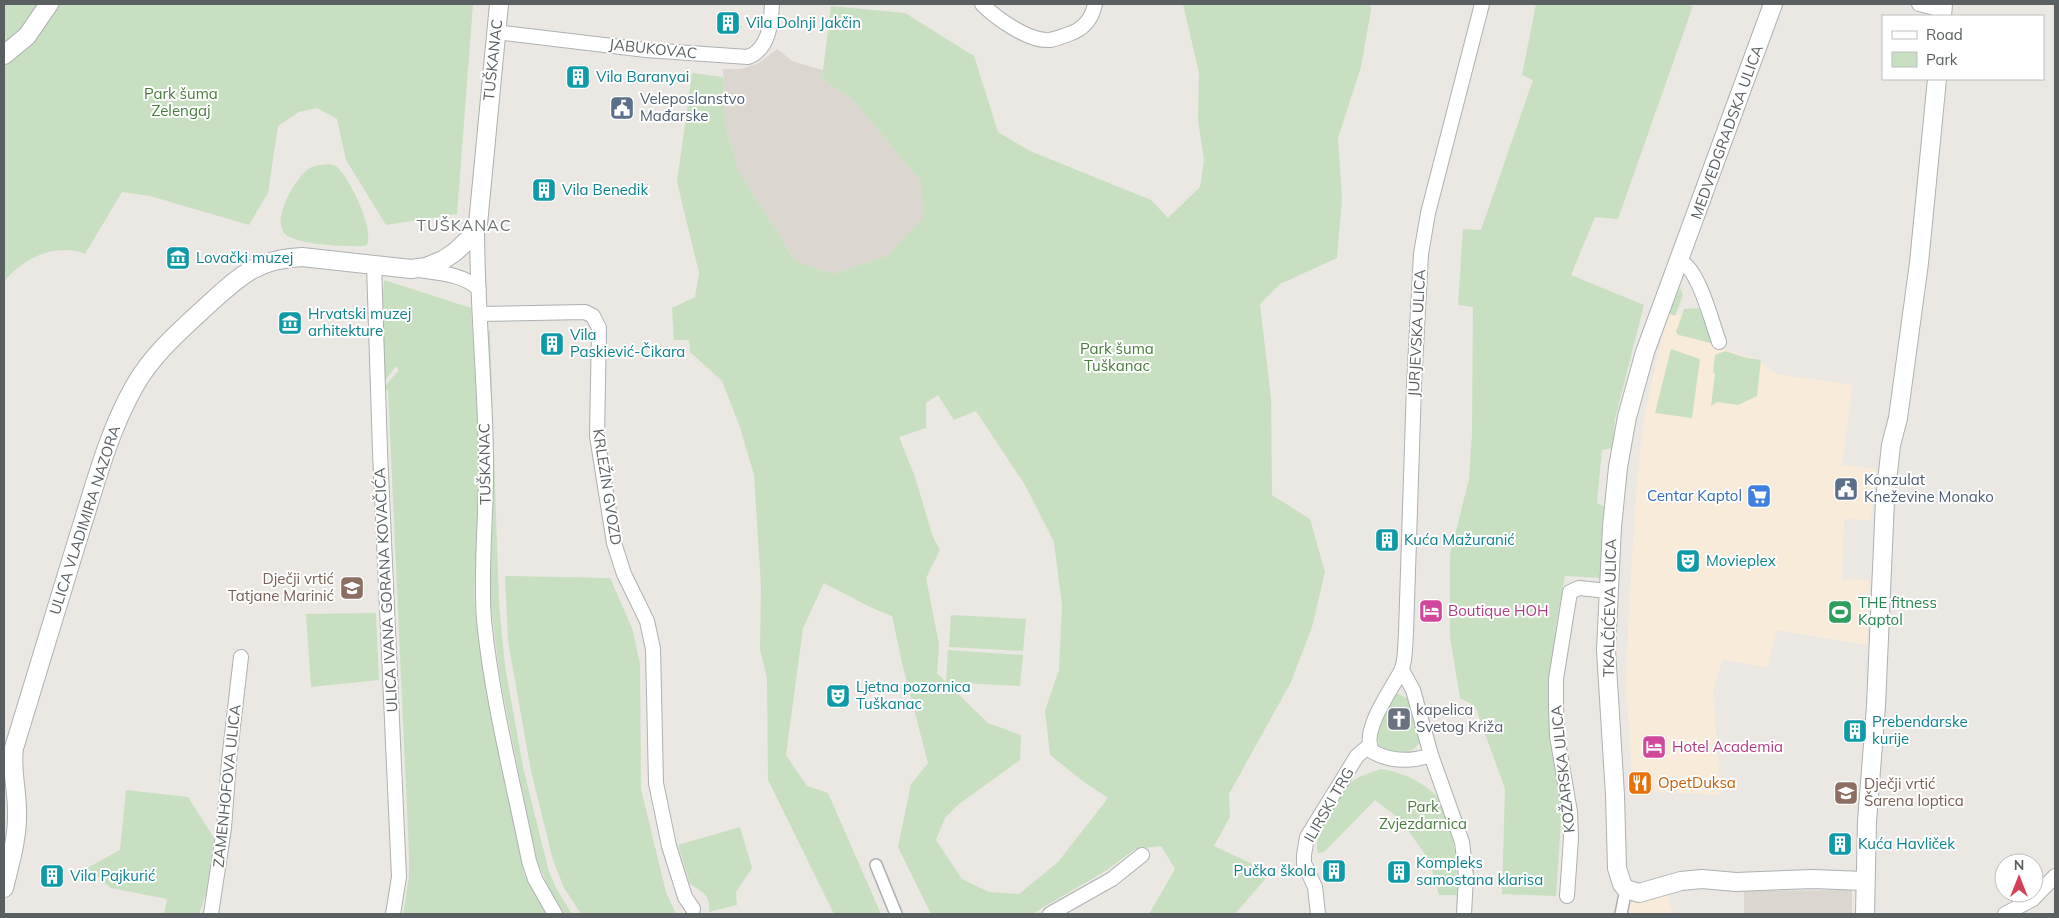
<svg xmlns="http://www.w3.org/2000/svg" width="2059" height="918" font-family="Mulish,sans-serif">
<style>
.commercial{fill:#f9ebd9}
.education{fill:#dbd7d0}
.green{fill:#c8e0c1;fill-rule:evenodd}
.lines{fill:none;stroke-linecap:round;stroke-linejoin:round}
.pedestrian-casing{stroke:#adb1b3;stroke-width:14}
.minor-casing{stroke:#adb1b3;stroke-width:16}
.tertiary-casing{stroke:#adb1b3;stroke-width:20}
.pedestrian{stroke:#fff;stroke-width:11}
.minor{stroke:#fff;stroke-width:14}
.tertiary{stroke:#fff;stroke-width:18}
.labels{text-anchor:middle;stroke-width:4;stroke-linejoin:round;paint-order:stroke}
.culture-label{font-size:15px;fill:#0d838f;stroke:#fff;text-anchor:start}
.street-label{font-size:15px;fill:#5a5f61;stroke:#fff}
.park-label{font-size:15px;fill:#497d3e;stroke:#fff}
.service-label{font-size:15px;fill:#4e5e75;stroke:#fff;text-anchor:start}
.shop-label{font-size:15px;fill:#366cbe;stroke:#fff;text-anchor:end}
.education-label{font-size:15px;fill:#785e54;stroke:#fff;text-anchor:end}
.leisure-label{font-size:15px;fill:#27864d;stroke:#fff;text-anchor:start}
.hotel-label{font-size:15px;fill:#b23c85;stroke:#fff;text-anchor:start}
.worship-label{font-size:15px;fill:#5b616d;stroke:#fff;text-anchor:start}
.food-label{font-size:15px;fill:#c56008;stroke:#fff;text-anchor:start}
.neighbourhood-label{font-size:16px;letter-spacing:1px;fill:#6c7173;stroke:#fff}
</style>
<rect width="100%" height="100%" fill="#ebe7e2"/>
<path class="commercial" d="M1668,311l58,22 -8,14 37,12 22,15 75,11 -10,80 34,4 -5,51 -27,-1 -2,60 27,1 -2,65 -90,-15 -10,38 -44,-9 -10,32 8,104 -88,-5 -7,-105 3,-79 8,-126 8,-67z
M1667,893l6,21h-47l4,-17 21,3z"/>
<path class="education" d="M777,49l17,13 29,8 -1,9 30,20 68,81 4,38 -37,38 -54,18 -38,-13 -57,-91 -13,-47 -2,-54h18l18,-6z
M1852,890v24h-108v-23z"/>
<path class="green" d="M4,4h469l-16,210 -71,11 -40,-65 -9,-41 -20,-11 -18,4 -21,14 -10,67 -19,32 -99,-29 -28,-4 -37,62c-29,-12 -64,5 -81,28z
M1183,4h187l1,6 -10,57 -23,71 4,61 -5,59 -57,26 -20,20 11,95 1,96 38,24 15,53 -13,55 -21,55 -62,112 1,23 -16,29 43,20 10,11 -32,37h-86l26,-45 -14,-23 -26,3 -28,21 -75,44h-101l-33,-67 13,-63 17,-21 -26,-100 -10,-47 -22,-9 -46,-24 -21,45 -17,127 21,31 21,7 53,121h-47l-66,-134 -1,-102 -7,-28 1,-64 -7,-111 -14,-48 -18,-46 -32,-29 -1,-12h-15l-2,-32 23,-11 4,-24 -22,-91 15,-109 31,4 2,46 13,47 57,91 38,13 54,-18 37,-39 -4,-37 -68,-81 -30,-20 9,-73 74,7 69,43 24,76 32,19 121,49 17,18 32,-31 4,-27 -6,-40 1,-47zM938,395l16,25 22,-9 49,74 29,57 8,64 -3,64 -14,41 5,44 34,27 24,16 -50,64 -39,32 -30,-2 -27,-13 -26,-39 9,-22 14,-14 61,-44 1,-25 -33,-12 -42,-41 74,4 3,-31 -75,-5 -2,32 -9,-9 2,-29 -13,-66 14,-28 -7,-13 -18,-60 -16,-40 27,-9v-25z
M1536,4h145l12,2 -75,213 -23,-2 -24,58 73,30 -29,114 -2,29 -11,2 -5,53 8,4 -3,71 -37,-2 -9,49 -6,102 13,65 -7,104 -54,-2 3,-105 -30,-83 -15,-8 -10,-61v-83l19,-75 3,-46 1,-126 -15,-2 5,-76 18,1 52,-150 -11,-5z
M329,164c4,1 8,2 10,5 12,13 35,59 28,76l-3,1c-15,1 -68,-1 -79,-12 -14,-13 9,-54 22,-64 6,-5 15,-5 22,-6z
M384,280l87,28 8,134v77l-5,73 2,28 18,109 30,145 23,40h-144l6,-37v-22l-21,-465h-5l1,-3 15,-17 -3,-4 -13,17 -2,-73z
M1680,288l3,7 -8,21 -7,-3z
M1699,308l15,36 -35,-9 -3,-3 8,-23z
M487,331h3l9,274 6,61 18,101 26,105 8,18 15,24h-8l-17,-30 -12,-28 -35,-178 -10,-79 3,-103z
M1671,349l29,10 -8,59 -37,-5z
M1725,351l22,7 14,2 -4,36 -19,9 -21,-3 -6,4 4,-32 -2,-2 2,-17z
M505,576l105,2 22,50 8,36 1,125 25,103 10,22h-95l-17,-26 -11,-28 -22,-89 -23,-130z
M376,613l3,67 -68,7 -5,-73z
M951,615l75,4 -3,32 -74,-4z
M1399,694l9,5 13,35v6c-8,17 -26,13 -41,8 -7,-17 5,-39 14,-53z
M1381,769c22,3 49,15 61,35 12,22 16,66 15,91h-18l-10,-35 -29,-41 -25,-19 -51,52 -6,1c-7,-18 18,-57 31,-69 9,-8 20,-11 32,-15z
M126,790l62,7 26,41 -8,56 -7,20h-35l3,-15 -56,-11 -24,-20 33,-18z
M740,827l12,41 -16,24 1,13 -28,7c2,-16 -6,-20 -19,-28l-12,-39z"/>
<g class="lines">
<defs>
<path id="pedestrian" d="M876,865l20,49
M1621,914l5,-25"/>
<path id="minor" d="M982,4c14,14 47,38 68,36 6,-1 13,-4 19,-6 15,-5 23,-15 26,-30
M1919,4l24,6
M495,32l151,18 102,7c21,-8 23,-33 24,-53
M477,228c0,77 8,153 9,230 1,54 -6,108 -2,162 8,81 29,161 45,241l6,18 20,35
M1680,261c19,8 32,62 39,81
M374,265l6,186 19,426 -6,37
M419,270c20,3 44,4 60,19
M480,314l105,-2 8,4 6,12 -2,108 17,107 10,31 23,47 6,28 3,134 13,63 16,51 8,12
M1402,670l11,20 18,65 31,87 4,34 -2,38
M1431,755c-20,7 -39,7 -58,-3 -14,-19 19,-63 28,-81 5,-10 4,-27 5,-38l8,-248 7,-131 7,-41 54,-209
M1567,896l4,-58 -1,-26 -13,-76 -1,-30v-27l14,-87 9,-4 29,3
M211,914l13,-86 5,-67 12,-104
M1050,914l62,-35 30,-24
M1318,914l-3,-27 -11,-24v-8l3,-18 50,-81 12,-10
M2005,914l28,-15 22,-23"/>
<path id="tertiary" d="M1773,4l-128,348 -18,65 -9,50 -6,60 -6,123 9,145 2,73 5,16 4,5 13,4 42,-12 21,-2 34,3 77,-3 51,2
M1942,16l1,-12
M4,55l23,-19 22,-32
M4,888c6,-25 14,-51 13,-77 0,-22 -6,-42 -3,-63 21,-71 43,-142 65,-213 16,-50 29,-102 55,-148 18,-33 49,-59 76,-84 31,-28 48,-44 92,-46l109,12 15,-2 17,-7 12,-8 17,-16 6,-12 21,-220
M1865,914l2,-93 9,-115 9,-206 6,-55 7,-27 21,-155 18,-184"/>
</defs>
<use href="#pedestrian" class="pedestrian-casing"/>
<use href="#minor" class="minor-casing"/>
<use href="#tertiary" class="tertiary-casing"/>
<use href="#pedestrian" class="pedestrian"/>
<use href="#minor" class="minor"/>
<use href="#tertiary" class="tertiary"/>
</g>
<defs>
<symbol id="building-square" viewBox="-11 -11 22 22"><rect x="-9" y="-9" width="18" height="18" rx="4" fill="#0f9aa8" stroke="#fff"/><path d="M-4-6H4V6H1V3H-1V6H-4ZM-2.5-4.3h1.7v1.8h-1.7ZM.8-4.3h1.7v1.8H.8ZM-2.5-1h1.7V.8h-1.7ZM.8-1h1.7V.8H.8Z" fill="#fff"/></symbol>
<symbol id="civic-square" viewBox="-11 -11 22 22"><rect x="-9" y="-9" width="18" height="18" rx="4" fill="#5c6f8a" stroke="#fff"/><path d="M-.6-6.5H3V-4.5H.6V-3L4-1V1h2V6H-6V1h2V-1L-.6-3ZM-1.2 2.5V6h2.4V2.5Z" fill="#fff"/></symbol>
<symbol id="museum-square" viewBox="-11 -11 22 22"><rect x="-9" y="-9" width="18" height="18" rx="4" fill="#0f9aa8" stroke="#fff"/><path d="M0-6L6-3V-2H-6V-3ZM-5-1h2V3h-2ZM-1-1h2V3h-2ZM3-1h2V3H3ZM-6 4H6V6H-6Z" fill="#fff"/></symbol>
<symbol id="supermarket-square" viewBox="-11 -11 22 22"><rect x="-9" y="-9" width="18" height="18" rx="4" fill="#3f7fe0" stroke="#fff"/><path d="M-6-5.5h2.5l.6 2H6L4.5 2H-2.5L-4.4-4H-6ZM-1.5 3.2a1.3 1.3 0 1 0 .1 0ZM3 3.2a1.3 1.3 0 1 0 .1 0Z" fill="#fff"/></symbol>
<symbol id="theatre-square" viewBox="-11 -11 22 22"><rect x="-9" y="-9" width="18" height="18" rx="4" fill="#0f9aa8" stroke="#fff"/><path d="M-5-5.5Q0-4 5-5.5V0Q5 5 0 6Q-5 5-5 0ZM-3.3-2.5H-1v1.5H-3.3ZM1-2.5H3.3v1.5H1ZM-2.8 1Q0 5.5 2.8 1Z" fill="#fff"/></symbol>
<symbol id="school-square" viewBox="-11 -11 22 22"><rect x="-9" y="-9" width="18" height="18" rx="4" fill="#8d6e63" stroke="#fff"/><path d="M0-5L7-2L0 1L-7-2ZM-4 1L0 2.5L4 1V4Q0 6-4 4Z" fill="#fff"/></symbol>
<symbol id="hotel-square" viewBox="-11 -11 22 22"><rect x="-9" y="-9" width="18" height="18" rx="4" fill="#d1479c" stroke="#fff"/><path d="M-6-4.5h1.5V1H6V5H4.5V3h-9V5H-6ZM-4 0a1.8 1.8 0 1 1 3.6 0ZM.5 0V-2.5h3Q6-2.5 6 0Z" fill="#fff"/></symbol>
<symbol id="stadium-square" viewBox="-11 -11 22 22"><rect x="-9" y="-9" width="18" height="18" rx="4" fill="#2e9e5b" stroke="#fff"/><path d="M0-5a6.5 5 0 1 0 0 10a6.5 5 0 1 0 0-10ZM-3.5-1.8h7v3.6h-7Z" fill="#fff"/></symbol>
<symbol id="church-square" viewBox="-11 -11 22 22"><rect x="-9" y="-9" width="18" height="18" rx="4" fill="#6b7280" stroke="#fff"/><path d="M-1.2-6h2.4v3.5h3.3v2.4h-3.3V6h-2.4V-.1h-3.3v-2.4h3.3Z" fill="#fff"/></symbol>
<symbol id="restaurant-square" viewBox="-11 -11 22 22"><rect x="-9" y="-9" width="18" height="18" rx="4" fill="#e8710a" stroke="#fff"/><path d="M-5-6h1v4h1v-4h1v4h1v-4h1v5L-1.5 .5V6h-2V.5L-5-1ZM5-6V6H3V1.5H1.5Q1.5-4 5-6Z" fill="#fff"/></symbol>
</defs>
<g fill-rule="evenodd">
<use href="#building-square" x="714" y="9" width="28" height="28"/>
<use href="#building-square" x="564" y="63" width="28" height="28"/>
<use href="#civic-square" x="608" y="94" width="28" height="28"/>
<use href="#building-square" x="530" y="176" width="28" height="28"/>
<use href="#museum-square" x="164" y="244" width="28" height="28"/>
<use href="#museum-square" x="276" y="309" width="28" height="28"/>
<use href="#building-square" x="538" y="330" width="28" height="28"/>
<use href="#civic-square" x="1832" y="475" width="28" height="28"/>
<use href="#supermarket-square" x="1745" y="482" width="28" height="28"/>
<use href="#building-square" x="1373" y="526" width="28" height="28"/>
<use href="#theatre-square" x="1674" y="547" width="28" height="28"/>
<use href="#school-square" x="338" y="574" width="28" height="28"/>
<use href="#hotel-square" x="1417" y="597" width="28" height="28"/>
<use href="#stadium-square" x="1826" y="598" width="28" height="28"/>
<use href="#theatre-square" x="824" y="682" width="28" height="28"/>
<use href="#church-square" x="1385" y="705" width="28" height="28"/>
<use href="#building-square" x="1841" y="717" width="28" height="28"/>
<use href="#hotel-square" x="1640" y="733" width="28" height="28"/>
<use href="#restaurant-square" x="1626" y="769" width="28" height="28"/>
<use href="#school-square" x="1832" y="779" width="28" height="28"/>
<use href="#building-square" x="1826" y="830" width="28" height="28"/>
<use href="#building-square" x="1320" y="857" width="28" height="28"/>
<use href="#building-square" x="1385" y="858" width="28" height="28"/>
<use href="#building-square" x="38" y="862" width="28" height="28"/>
</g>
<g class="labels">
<g class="culture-label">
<text x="746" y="28">Vila Dolnji Jakčin</text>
<text x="596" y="82">Vila Baranyai</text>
<text x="562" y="195">Vila Benedik</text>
<text x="196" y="263">Lovački muzej</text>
<text x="308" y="319">Hrvatski muzej<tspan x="308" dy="17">arhitekture</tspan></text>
<text x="570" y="340">Vila<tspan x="570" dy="17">Paskiević-Čikara</tspan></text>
<text x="1404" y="545">Kuća Mažuranić</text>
<text x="1706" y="566">Movieplex</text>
<text x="856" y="692">Ljetna pozornica<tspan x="856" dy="17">Tuškanac</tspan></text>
<text x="1872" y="727">Prebendarske<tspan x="1872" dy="17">kurije</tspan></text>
<text x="1858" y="849">Kuća Havliček</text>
<text x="1416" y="868">Kompleks<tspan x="1416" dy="17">samostana klarisa</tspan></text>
<text x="1316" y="876" text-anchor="end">Pučka škola</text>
<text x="70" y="881">Vila Pajkurić</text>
</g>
<g class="street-label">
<text transform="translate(653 49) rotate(6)" y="5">JABUKOVAC</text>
<text transform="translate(493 60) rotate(-84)" y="5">TUŠKANAC</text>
<text transform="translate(1727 132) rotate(-70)" y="5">MEDVEDGRADSKA ULICA</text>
<text transform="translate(1417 333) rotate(-87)" y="5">JURJEVSKA ULICA</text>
<text transform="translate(485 464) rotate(-91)" y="5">TUŠKANAC</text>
<text transform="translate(607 487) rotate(81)" y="5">KRLEŽIN GVOZD</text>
<text transform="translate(85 520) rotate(-72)" y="5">ULICA VLADIMIRA NAZORA</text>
<text transform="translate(386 590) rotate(-93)" y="5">ULICA IVANA GORANA KOVAČIĆA</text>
<text transform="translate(1610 608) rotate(-89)" y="5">TKALČIĆEVA ULICA</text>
<text transform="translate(1563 769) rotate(-96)" y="5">KOŽARSKA ULICA</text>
<text transform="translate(227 786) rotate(-84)" y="5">ZAMENHOFOVA ULICA</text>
<text transform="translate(1329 805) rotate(-60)" y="5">ILIRSKI TRG</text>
</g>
<g class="park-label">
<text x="181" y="99">Park šuma<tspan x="181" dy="17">Zelengaj</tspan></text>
<text x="1117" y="354">Park šuma<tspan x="1117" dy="17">Tuškanac</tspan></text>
<text x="1423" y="812">Park<tspan x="1423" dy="17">Zvjezdarnica</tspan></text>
</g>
<g class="service-label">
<text x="640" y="104">Veleposlanstvo<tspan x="640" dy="17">Mađarske</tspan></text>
<text x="1864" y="485">Konzulat<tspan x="1864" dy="17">Kneževine Monako</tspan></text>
</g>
<g class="shop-label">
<text x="1742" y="501">Centar Kaptol</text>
</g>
<g class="education-label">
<text x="334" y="584">Dječji vrtić<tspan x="334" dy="17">Tatjane Marinić</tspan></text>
<text x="1864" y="789" text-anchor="start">Dječji vrtić<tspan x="1864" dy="17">Šarena loptica</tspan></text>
</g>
<g class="leisure-label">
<text x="1858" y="608">THE fitness<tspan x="1858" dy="17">Kaptol</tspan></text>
</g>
<g class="hotel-label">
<text x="1448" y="616">Boutique HOH</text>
<text x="1672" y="752">Hotel Academia</text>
</g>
<g class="worship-label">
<text x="1416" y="715">kapelica<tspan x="1416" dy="17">Svetog Križa</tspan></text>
</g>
<g class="food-label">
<text x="1658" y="788">OpetDuksa</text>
</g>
<g class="neighbourhood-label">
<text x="464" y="231">TUŠKANAC</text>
</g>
</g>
<rect width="2059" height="918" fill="none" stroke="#5a5f61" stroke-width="10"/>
<rect x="1882" y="15" width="162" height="65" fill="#ffffff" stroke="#bdbfc0"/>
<rect x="1892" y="31" width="25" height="8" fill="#ffffff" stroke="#bdbfc0"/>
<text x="1926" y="40" font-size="15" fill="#5a5f61">Road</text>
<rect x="1892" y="52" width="25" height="15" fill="#c8e0c1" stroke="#bdbfc0"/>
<text x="1926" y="65" font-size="15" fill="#5a5f61">Park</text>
<g transform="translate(2019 878)"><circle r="24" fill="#ffffff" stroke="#bdbfc0"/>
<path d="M0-4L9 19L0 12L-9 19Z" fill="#d44055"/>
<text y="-8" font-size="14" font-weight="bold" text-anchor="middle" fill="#5a5f61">N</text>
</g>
</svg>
